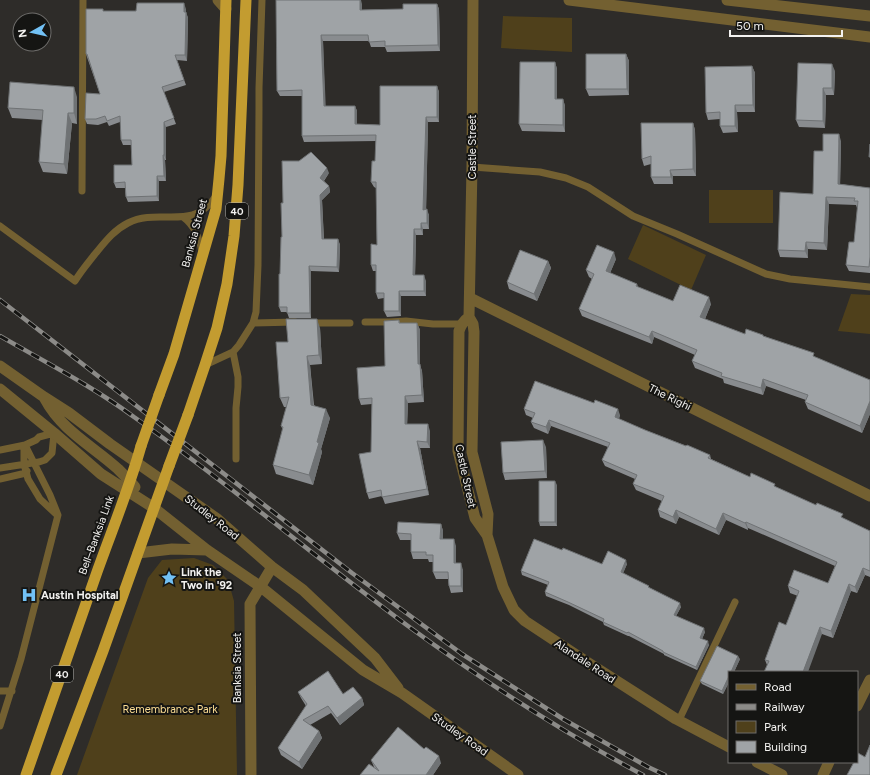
<svg xmlns="http://www.w3.org/2000/svg" width="870" height="775" font-family="Figtree,sans-serif">
<style>
.green{fill:#4f401b}
.lines{fill:none;stroke-linecap:round;stroke-linejoin:round}
.service{stroke:#736031;stroke-width:7}
.minor{stroke:#736031;stroke-width:11}
.tertiary{stroke:#736031;stroke-width:11}
.trunk{stroke:#c39c30;stroke-width:11}
.rail-casing{stroke:#8c8b88;stroke-width:4.5}
.rail{stroke:#151513;stroke-width:3;stroke-dasharray:9;stroke-linecap:butt}
.trunk-bridge{stroke:#c39c30;stroke-width:11}
.wall{fill:#898c8f}
.shaded-wall{fill:#6f7274}
.building{fill:#9fa3a6;stroke:#6f7274}
.labels{text-anchor:middle;stroke-width:4;stroke-linejoin:round;paint-order:stroke}
.shield{fill:#151513;stroke:#b0b0ae;stroke-width:1}
.shield-label{font-size:10px;font-weight:bold;fill:#f3f2f0}
.street-label{font-size:11px;fill:#f3f2f0;stroke:#151513}
.poi-label{font-size:11px;font-weight:bold;fill:#f3f2f0;stroke:#151513;text-anchor:start}
.park-label{font-size:11px;fill:#fcdd93;stroke:#151513}
</style>
<rect width="100%" height="100%" fill="#2e2c29"/>
<path class="green" d="M503,16l69,2v34l-71,-4z
M709,190h64v33h-64z
M643,225l63,30 -15,35 -63,-31z
M851,294l19,1v39l-32,-3z
M194,558l19,7 15,15 6,21 3,174h-160l71,-197 14,-18z"/>
<g class="lines">
<path class="service" d="M472,167l68,5 26,6 22,9 45,29 44,18 89,40 24,5 80,8
M82,191l1,-191
M183,217c12,9 17,22 19,36
M0,226l75,55c6,-10 13,-18 20,-27 10,-12 19,-24 33,-31 31,-16 65,9 87,-26
M365,322h24l17,-1 27,3h28
M253,323l42,-1
M309,323h41
M233,352l5,25v10l-2,21v51
M205,365l28,-13 6,-7 14,-22 3,-11 2,-47 1,-158v-19l3,-88
M24,447v17l4,15 12,20 16,15
M0,450l25,-5 11,-5 3,-3 15,-4 -2,20 -7,7 -6,2 -39,6
M0,479l26,-6 1,-2
M0,691h12
M679,720l56,-118
M0,726l21,-67 37,-144 -8,-20 -25,-50"/>
<path class="minor" d="M218,0l8,9
M473,0l-1,167 -3,150 4,7 1,8 -2,120 16,62 -1,21
M569,0l301,37
M727,0l143,16
M470,298l400,198
M469,317c-6,4 -8,8 -10,14l-1,120 17,67 12,17 16,52 11,23 11,11 62,41 89,57 53,28
M857,706l13,-26
M757,762l25,13
M823,775l6,-13"/>
<path class="tertiary" d="M0,366l44,31 25,16 41,31 106,74 56,49 31,23 72,68 23,30
M0,389l54,44 47,41 53,34 53,42 54,37 102,83 39,23 116,82
M45,399c17,32 48,47 73,70 6,6 12,12 17,18
M138,553l34,-4 35,1
M251,775l-1,-171 22,-37"/>
<path class="trunk" d="M159,395l15,-41 42,-145 3,-30 2,-23 5,-156
M188,415l17,-50 12,-37 10,-44 7,-48 4,-51 8,-185
M26,775c24,-68 47,-136 71,-203 15,-42 32,-83 44,-126
M56,775l47,-124 66,-185"/>
<defs>
<path id="rail" d="M0,300l352,273 110,81 101,65 85,48 17,8
M0,336c45,26 92,50 134,81 94,66 182,141 274,209 75,55 153,105 235,149"/>
</defs>
<use href="#rail" class="rail-casing"/>
<use href="#rail" class="rail"/>
<path class="trunk-bridge" d="M141,446l18,-51
M169,466l19,-51"/>
</g>
<path class="wall" d="M276,0l86,4v6l41,-1 34,-5 2,5 1,42 -53,1 -2,-5h-14l-2,-6h-46l2,65h30l2,5v13l23,1 57,-39 2,6v30h-11l-2,88 3,5v14h-6v6h-7l-1,40 11,6v15h-25v20l-14,1 -3,-6v-13l-6,1 -2,-6v-22h-3l-2,-6 6,-20 -1,-57 -2,-1 -3,-5 4,-21 1,-20 -72,1 -2,-6v-40h-22l-3,-5z
M186,9v3l2,6 -1,43 -10,-1 9,25 -22,7 12,32 -10,3v33h-1l1,21h-7v20l-31,1 -2,-5 -1,-9h-9l-2,-5 18,-18 -1,-20h-8l-2,-5 -1,-18 -11,4 -2,-4 -9,3 -11,-1 -2,-5 15,-25 -12,-34 -2,-6 17,-43h33z
M626,54l3,7v34l-40,1 -3,-7z
M555,62l2,7v30h6l2,7v26l-43,-1 -3,-7z
M752,66l3,7v39h-18l1,20 -15,1 -3,-7v-7l-12,1 -2,-7z
M835,71l-1,24h-8l-1,33 -26,-1 -3,-7z
M77,97v27l-5,-1 -5,51 -24,-2 -4,-10 4,-42 -31,-2 -4,-10z
M693,123l2,7 1,46h-23v8h-19l-3,-7v-13l-7,2 -2,-7z
M841,141l-1,43 30,4v85l-21,-2 -3,-6 8,-23 4,-34h-1l-1,-3 -27,-1 -2,46 -19,-1v9l-28,-1 -2,-7 35,-56 10,-43z
M329,173l-5,8 5,5 1,6 -8,8 2,39h14l2,6 -1,27 -28,-1v47h-22l-2,-6h-6l-2,-5 1,-33 2,-37 1,-34z
M616,259l-6,14 27,11 1,3 35,14 38,3 -6,15 40,15 19,2 106,44v34l-8,19 -54,-24 -3,-7 1,-2 -40,-14 -3,9 -39,-12 -1,-4 -28,-11 -3,-7 3,-6 -41,-18 -2,7 -70,-28 -3,-7 13,-30 -3,-2 -3,-7z
M548,261l3,7 -14,33 -28,-12 -2,-7z
M399,320l1,3h17l3,7v35l2,6 2,31 -16,1 -1,21 23,7v17h-10l9,47 -44,9 -3,-8 -13,3 -2,-6 4,-41 1,-48 -11,1 -2,-6 26,-33z
M320,328l2,36 -12,1 4,40 16,13 -9,31 1,3 -9,33 -37,-11 -3,-9 10,-35 -2,-4 6,-19h-3l-4,-9 8,-56z
M524,409l96,6 -1,4 26,11 65,25 1,4 39,18 26,10 94,44v46l-5,-2 -8,18 -6,-2 -18,47 -11,-4 -55,31 -2,-5 21,-35 12,-29 -8,-3 -2,-7 40,-3 7,-17 -87,-38v2l-22,-10 -7,15 -40,-18 -3,7 -16,-7 -2,-7 4,-9 -26,-11 -3,-6 2,-5 -30,-13 -3,-6 6,-13 -57,-21 -3,8 -14,-6 -3,-6 2,-4 -7,-3z
M546,447l1,31 -42,2 -2,-7z
M557,485v41h-17l-1,-4z
M441,524l2,7v8l13,7v17l7,7v22l-12,1 -2,-7 -1,-7h-12l-3,-7v-10h-4l-1,-3h-15l-2,-7v-12h-11l-3,-7z
M602,564h25l-4,9 27,15 31,19 -5,9 29,16 -3,7 7,6 -12,25 -33,-15v-1l-35,-18h-1l-24,-11 -1,-3 -34,-17 -23,-9 -1,-4 3,-7 -26,-10 -1,-4z
M740,659l-6,13h-5v10l-6,12 -21,-10 -2,-3z
M298,692l45,2 19,4 2,7 -24,20 -9,-12 -21,12 9,6 3,7 -20,31 -21,-14 -3,-7 28,-42 -5,-8z
M371,760l70,3 -8,12h-73l14,-8z"/>
<path class="shaded-wall" d="M360,0h1l1,4v12l-2,-6z
M184,3l2,6v5v-2l2,6 -1,43 -2,-6z
M437,4l2,5 1,42 -2,-6z
M321,35l2,6 3,71 -2,-6z
M626,54l3,7v34l-2,-6z
M555,62l2,7v37l-2,-7z
M832,64l3,7 -1,24 -2,-7z
M752,66l3,7v39l-2,-7z
M437,86l2,6v30l-2,-5z
M74,87l3,10v27l-3,-11z
M823,88l3,7 -1,33 -2,-7z
M563,99l2,7v26l-2,-7z
M735,105l2,7 1,20 -3,-6z
M355,106l2,5v19l-2,-6z
M68,113l4,10 -5,51 -3,-10z
M426,117l2,5 -2,93 -3,-5z
M164,122l2,5v33l-2,-5z
M693,123l2,7 1,46 -3,-7z
M839,134l2,7 -1,49 -2,-6z
M163,155l2,5 1,21 -2,-5z
M327,168l2,5 -7,10 -2,-5z
M670,170l3,6v8l-2,-7z
M157,176l2,5v20l-2,-5z
M329,186l1,6 -8,8 2,44 -2,-5 -2,-44z
M826,197l3,7 -2,46 -3,-7z
M427,209l2,6v14l-2,-6z
M421,223l2,6v6l-2,-6z
M414,229l2,6 -1,46 -2,-6z
M338,239l2,6 -1,27 -2,-5z
M806,242l2,7v9l-3,-7z
M614,252l2,7 -8,19 -2,-7z
M548,261l3,7 -14,33 -3,-7z
M309,266l2,5v47l-1,-5z
M424,275l2,6v15l-2,-5z
M399,291l2,5v20l-2,-5z
M709,297l2,7 -8,20 -3,-7z
M317,319l3,9 2,36 -3,-9z
M417,323l3,7v35l2,6 2,31 -2,-7 -4,-31z
M652,331l2,6 -2,7 -3,-7z
M307,356l3,9 4,49 -3,-9z
M763,379l3,7 -3,9 -2,-7z
M405,396l3,7 -1,27 -2,-6z
M870,401v13l-8,19 -2,-7z
M326,409l4,9 -9,31 1,3 -9,33 -4,-10 8,-33z
M618,409l2,6 -3,9 -2,-7z
M549,420l2,6 -3,8 -2,-7z
M428,424l2,7v17l-3,-6z
M543,440l3,7 1,31 -2,-7z
M417,441l3,7 9,47 -2,-6z
M555,481l2,4v41l-2,-4z
M676,510l3,7 -3,7 -3,-7z
M723,513l3,7 -7,15 -3,-6z
M746,522l2,6v2l-3,-7z
M441,524l2,7v15l-3,-7z
M454,539l2,7v24l-2,-7z
M626,560l1,4 -5,12 -1,-4z
M461,563l2,7v22l-2,-6z
M863,568l2,7 -8,18 -2,-6z
M849,584l2,7 -18,47 -2,-7z
M680,603l1,4 -6,11 -1,-3z
M820,627l2,7 -14,38h-5z
M704,628l1,4 -4,9 -1,-3z
M708,641l1,4 -12,25 -1,-3z
M738,656l2,3 -6,13h-3z
M729,676v6l-6,12 -1,-3z
M362,698l2,7 -24,20 -3,-7z
M319,731l3,7 -20,31 -3,-7z
M439,756l2,7 -8,12h-7z"/>
<path class="building" d="M276,0h84v10l43,-1v-5h34l1,41 -53,1v-5l-16,1 -1,-7h-47l3,71h31v18l25,1v-39h57v31h-11l-3,93 4,-1v14h-6v6h-7l-1,46h11v16h-25v20h-15v-18h-8v-28h-5v-21l6,1 -1,-63h-5l1,-21h3l1,-26 -74,1v-46l-25,1z
M137,3h47v9h2l-1,43h-10l9,25 -22,7 12,31 -10,4v33h-1l1,21h-7v20l-31,1 -1,-15 -11,1v-18h18l-1,-25h-10l-1,-24 -13,5 -2,-5 -9,3h-11l1,-26 14,1 -13,-40h-1v-45h17v2h33z
M586,54h40l1,35h-41z
M520,62h35v37h8v26l-44,-1z
M798,63l34,1v24h-9v33l-27,-1z
M752,66l1,39h-18v21h-15v-14l-14,1 -1,-46z
M10,82l64,5v26h-6l-4,51 -25,-2 4,-52 -35,-2z
M641,123h52v46l-23,1 1,7h-20v-21l-9,3z
M823,134h16l-1,50 32,4v69l-1,10 -23,-2 3,-23h5l4,-41h-4l1,-3 -29,-1 -2,46 -18,-1 -1,9 -27,-1 2,-58 33,2 1,-43h9z
M870,144v13h-1z
M311,152l16,16 -7,10 9,8 -9,9 2,44h16l-1,28 -28,-1 1,47h-23v-6h-8v-33h1l1,-37h1l-1,-34h2l-1,-42h17z
M597,245l17,7 -8,19 31,13 -1,2 37,15 7,-16 29,12 -9,20 45,17 1,-5 17,6v1l51,17 -1,3 57,24v21l-10,25 -55,-24 3,-7 -45,-16 -2,9 -40,-12 1,-3 -30,-12 5,-11 -45,-19 -3,6 -70,-28 15,-35 -8,-4z
M520,250l28,11 -14,33 -27,-12z
M286,319h31l2,36 -12,1 4,49 15,4 -9,33 2,1 -10,32 -36,-10 10,-38 -2,-1 8,-29 -9,1 -4,-56h12z
M399,320v3h18l1,41h2l2,31 -17,1v28h23l-1,18 -10,-1 10,48 -45,8 -1,-7 -14,3 -8,-39 12,-2 1,-54 -13,1 -2,-31 28,-2 -1,-45z
M535,381l59,22 1,-3 23,9 -3,8 30,13 41,16 1,-1 23,10 -2,3 42,19 1,-4 24,11 -1,2 42,19 1,-2 26,11 -2,3 29,14v40l-7,-3 -8,19 -6,-3 -18,47 -11,-4 -17,45h-39l5,-11 -4,-1 14,-38 7,3 13,-34 -11,-5 6,-16 34,13 9,-21 -91,-40 -1,1 -22,-10 -7,16 -40,-19 -3,7 -15,-7 6,-14 -31,-12 4,-9 -35,-15 8,-17 -61,-23 -3,7 -15,-5 4,-9 -11,-4z
M543,440l2,31 -42,2 -2,-31z
M539,481h16v41h-16z
M398,522l43,2 -1,15h14v24h7v23h-12l-1,-14h-15v-17h-7v-3h-15v-18l-14,-1z
M534,539l28,11 1,-2 39,16 6,-13 18,9 -5,12 28,14 -1,1 32,16 -6,12 30,13 -4,10 8,3 -12,26 -33,-15v-1l-35,-19 -1,1 -24,-11 1,-3 -36,-17 -23,-10 4,-10 -28,-11z
M717,646l21,10 -7,16h-2v4l-7,15 -22,-10z
M328,671l15,23 10,-7 9,11 -25,20 -9,-12 -25,14 16,11 -20,31 -21,-14 29,-44 -9,-12z
M398,727l26,22 2,-2 13,9 -13,19h-66l9,-11 10,7 -8,-11z
M870,745v30h-23l7,-13h3v-6l1,-3 7,4z"/>
<defs>
<symbol id="sight-bare" viewBox="-9 -9 18 18"><path d="M0-6L1.8-2.2L6-1.7L2.9 1.2L3.7 5.4L0 3.3L-3.7 5.4L-2.9 1.2L-6-1.7L-1.8-2.2Z" fill="#72c1f5" stroke="#151513" stroke-width="2.5" paint-order="stroke"/></symbol>
<symbol id="hospital-bare" viewBox="-9 -9 18 18"><path d="M-5-5h3v3.5h4V-5h3V5h-3V1.5h-4V5h-3Z" fill="#72c1f5" stroke="#151513" stroke-width="2.5" paint-order="stroke"/></symbol>
</defs>
<g fill-rule="evenodd">
<use href="#sight-bare" x="158" y="567" width="22" height="22"/>
<use href="#hospital-bare" x="18" y="584" width="22" height="22"/>
</g>
<g class="labels">
<g class="shield">
<rect x="226" y="203" width="22" height="16" rx="3"/>
<rect x="51" y="666" width="22" height="16" rx="3"/>
</g>
<g class="shield-label">
<text x="237" y="215">40</text>
<text x="62" y="678">40</text>
</g>
<g class="street-label">
<text transform="translate(472 147) rotate(-90)" y="4">Castle Street</text>
<text transform="translate(194 233) rotate(-75)" y="4">Banksia Street</text>
<text transform="translate(670 397) rotate(26)" y="4">The Righi</text>
<text transform="translate(466 476) rotate(78)" y="4">Castle Street</text>
<text transform="translate(212 517) rotate(38)" y="4">Studley Road</text>
<text transform="translate(96 535) rotate(-70)" y="4">Bell–Banksia Link</text>
<text transform="translate(585 661) rotate(33)" y="4">Alandale Road</text>
<text transform="translate(237 668) rotate(-90)" y="4">Banksia Street</text>
<text transform="translate(460 734) rotate(35)" y="4">Studley Road</text>
</g>
<g class="poi-label">
<text x="181" y="576">Link the<tspan x="181" dy="13">Two in '92</tspan></text>
<text x="41" y="599">Austin Hospital</text>
</g>
<g class="park-label">
<text x="170" y="713">Remembrance Park</text>
</g>
</g>
<rect x="728" y="671" width="130" height="92" fill="#151513" stroke="#6e6d6b"/>
<rect x="736" y="684" width="20" height="6" fill="#736031" stroke="#6e6d6b"/>
<text x="764" y="691" font-size="12" fill="#f3f2f0">Road</text>
<rect x="736" y="704" width="20" height="6" fill="#8c8b88" stroke="#6e6d6b"/>
<text x="764" y="711" font-size="12" fill="#f3f2f0">Railway</text>
<rect x="736" y="721" width="20" height="12" fill="#4f401b" stroke="#6e6d6b"/>
<text x="764" y="731" font-size="12" fill="#f3f2f0">Park</text>
<rect x="736" y="741" width="20" height="12" fill="#9fa3a6" stroke="#6e6d6b"/>
<text x="764" y="751" font-size="12" fill="#f3f2f0">Building</text>
<g transform="translate(32 32) rotate(262)"><circle r="19" fill="#151513" stroke="#6e6d6b"/>
<path d="M0-3L7 15L0 10L-7 15Z" fill="#72c1f5"/>
<text y="-6" font-size="11" font-weight="bold" text-anchor="middle" fill="#f3f2f0">N</text>
</g>
<path d="M730 30v6h112v-6" fill="none" stroke="#f3f2f0" stroke-width="2"/>
<text x="736" y="30" font-size="12" fill="#f3f2f0" stroke="#151513" stroke-width="3" paint-order="stroke">50 m</text>
</svg>
